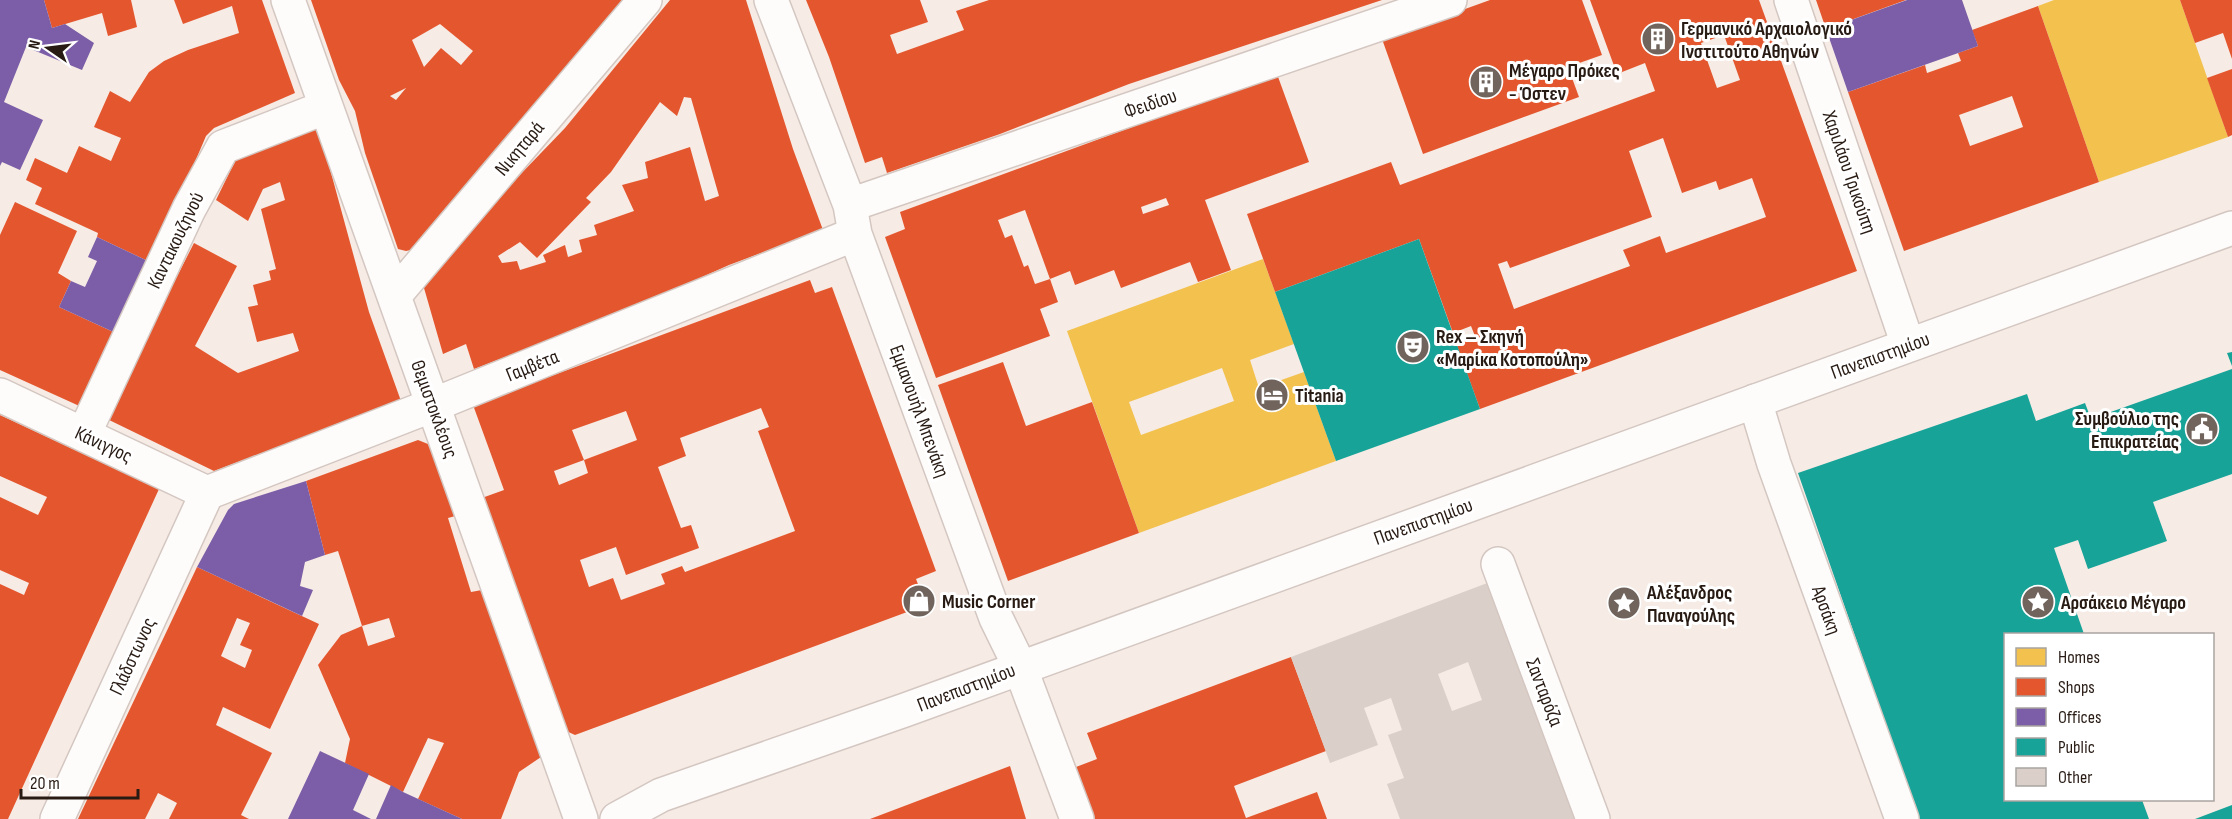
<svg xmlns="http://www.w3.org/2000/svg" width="2232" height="819" font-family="'Sofia Sans Condensed',sans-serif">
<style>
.homes{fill:#f2c14e;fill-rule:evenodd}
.shops{fill:#e4572e;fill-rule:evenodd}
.offices{fill:#7b5ea7}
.public{fill:#17a398}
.building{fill:#dbd0c9;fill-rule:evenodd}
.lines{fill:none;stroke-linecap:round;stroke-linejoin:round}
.minor-casing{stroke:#d4c7c1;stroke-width:36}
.major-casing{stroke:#d4c7c1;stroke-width:36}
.minor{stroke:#fefcfb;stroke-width:33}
.major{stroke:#fefcfb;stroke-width:33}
.labels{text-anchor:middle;stroke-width:6;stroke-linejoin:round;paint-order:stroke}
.poi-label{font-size:20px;font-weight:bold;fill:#281b14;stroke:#fff;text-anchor:start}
.street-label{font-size:20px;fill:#281b14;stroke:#fff}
</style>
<rect width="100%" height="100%" fill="#f6ebe5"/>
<path class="homes" d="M2054,0h126l48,137 -129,45 -61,-176z
M1263,259l31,85 -44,16 9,28 45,-16 32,89 -197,72 -72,-202zM1222,368l12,33 -93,34 -12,-33z"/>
<path class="shops" d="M44,0h87l6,27 -29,9 -6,-23 -50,15z
M174,0h88l33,93 -81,35 -8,8 -54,127 -55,-26 1,-4 -63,-29 7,-16 -16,-8 9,-22 32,15 12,-27 32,15 10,-23 -27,-11 16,-36 20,11 19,-30 15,-11 24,-11 51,-17 -7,-27 -49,18z
M311,0h320l-211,248 -14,3 -8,-2 -33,-96 -10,-42 -16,-31zM440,24l33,27 -12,14 -20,-17 -17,19 -12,-27zM406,88l-10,12 -6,-4z
M670,0h76l47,149 30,81 -94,35 -58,26 -98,40 -99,38 -8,-25 -23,10 -21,-73 65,-72 78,-81zM684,97l7,1 28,98 -14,5 -15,-54 -45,15 3,16 -26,7 12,26 -40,14 3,10 -18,5 3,12 -14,5 -3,-12 -22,10 3,7 -26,8 -3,-9 -15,2 -4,-7 22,-14 17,16 54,-56 -5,-4 25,-26 49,-70 17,14z
M806,0h114l8,22 -38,13 7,19 67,-24 -8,-19 33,-11h393l-253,84 -129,50 -113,39 -5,-16 -17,6 -36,-106z
M1490,0h92l20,55 -34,12 11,30 -156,57 -41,-115z
M1590,0h169l98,271 -377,138 -24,-66 19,-7 -4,-10 -18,7 -34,-94 -144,53 -28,-78 144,-52 9,23 255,-94 -10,-28 -28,11zM1724,35l16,45 -23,8 -16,-45zM1663,138l19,55 34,-12 3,9 33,-12 14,39 -100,36 -6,-17 -37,14 7,16 -116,43 -16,-45 9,-3 3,7 142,-51 -23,-66z
M1816,0h90l-80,29z
M2180,0h52v59l-9,-26 -28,10z
M2038,6l61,176 -195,69 -56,-159 77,-27 2,8 34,-12 -3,-8 20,-7 -6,-16zM2012,96l11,31 -53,19 -11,-31z
M2232,69v66l-4,2 -21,-59z
M1277,74l32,88 -104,38 26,70 -33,12 -8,-20 -69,26 -7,-18 -39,15 -5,-14 -20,8 8,23 -18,7 10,27 -114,42 -51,-141 20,-8 -5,-17zM1166,198l3,7 -26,9 -2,-7zM1025,210l25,69 -15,5 -7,-19 -4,2 -12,-32 -7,3 -7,-18z
M318,125l51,187 32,89 -187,70 -109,-53 89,-175 43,23 -42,80 43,27 61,-22 -6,-18 -36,9 -9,-35 10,-2 -5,-20 18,-5 -2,-9 7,-2 -15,-60 24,-9 -5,-18 -17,7 -15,32 -32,-21 23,-47z
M15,202l62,29 -19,42 13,8 -12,26 61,28 -34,74 -86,-39v-135z
M810,280l5,13 17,-6 104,284 -20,8 10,26 -351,130 -11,-5 -85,-231 25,-9 -31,-85zM761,408l8,19 -11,4 37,100 -110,41 -3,-6 -21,8 4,10 -44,16 -8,-22 -24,9 -9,-27 36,-13 10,28 73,-27 -8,-23 -10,3 -23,-61 28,-11 -6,-18zM626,411l11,29 -53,20 4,13 -29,12 -5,-14 30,-11 -12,-30z
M1003,362l23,64 66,-24 47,131 -131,48 -70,-196z
M0,415l159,74 -151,330h-8v-235l24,11 5,-12 -29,-13v-73l38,18 9,-18 -47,-21z
M418,440l10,4 31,71 -11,3 23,74 11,-2 59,167 -22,15 -18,47h-39l-44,-20 26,-56 -16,-5 -25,54 -58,-29 5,-24 -32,-74 23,-30 21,-9 6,20 27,-9 -6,-19 -27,8 -24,-75 -13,4 -19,-74z
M1994,512l39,114 17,8h-44v81l-18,-7 -12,-36 19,-33 -39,-114z
M197,567l122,57 -49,105 -47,-22 -7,18 56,28 -31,62 8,4h-80l8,-16 -19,-10 -13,26h-67zM237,618l13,5 -10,22 12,5 -7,18 -24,-12z
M1291,657l35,94 -92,35 12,32 71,-26 10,27h-232l-19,-52 21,-8 -10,-26z
M1010,766l16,53h-156l66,-25z
M2050,800h42l7,19h-43z"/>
<path class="offices" d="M0,0h44l8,28 13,-4 29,19 -12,27 -56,-23 -22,55 39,18 -23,50 -18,-8 -2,4z
M1907,0h55l16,46 -130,46 -22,-63z
M97,237l55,26 -32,72 -61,-28 12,-26 14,6 12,-26 -9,-4z
M306,481l19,74 -20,7 -5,24 13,4 -11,26 -105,-49 31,-57 6,-6z
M320,751l49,23 -16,36 18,9h-83z
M391,785l12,7 59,27h-86z"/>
<path class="public" d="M1419,239l61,170 -144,52 -61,-169z
M2232,352v14l-5,-13z
M2232,369v105l-79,28 14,39 -79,28 -10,-29 -24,8 30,86h-78v166h136l7,19h-230l-121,-346 229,-79 9,27 49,-18 6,16z
M2232,805v14h-37z"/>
<path class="building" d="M1490,582l88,237h-178l-13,-35 17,-6 -16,-43 14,-5 -11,-32 -27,10 14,37 -48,18 -39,-106zM1468,662l14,38 -30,11 -14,-37z
M1627,596l4,10 -9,4 -4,-10z"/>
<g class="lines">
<defs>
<path id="minor" d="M288,0l293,819
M771,0l79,205 5,29 141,384 24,49 57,152
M1791,0l117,345
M850,205l600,-205
M394,296l251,-296
M0,395l207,98
M1755,401l19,63 128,355
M84,434l105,-225 34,-62 103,-40
M207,493l226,-88 422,-171
M1498,564l95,255
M57,819l150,-326"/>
<path id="major" d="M617,819l44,-24 244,-85 1327,-482"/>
</defs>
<use href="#minor" class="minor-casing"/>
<use href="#major" class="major-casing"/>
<use href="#minor" class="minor"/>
<use href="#major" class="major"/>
</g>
<defs>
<symbol id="building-disc" viewBox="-11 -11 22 22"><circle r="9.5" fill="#70645d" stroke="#fff"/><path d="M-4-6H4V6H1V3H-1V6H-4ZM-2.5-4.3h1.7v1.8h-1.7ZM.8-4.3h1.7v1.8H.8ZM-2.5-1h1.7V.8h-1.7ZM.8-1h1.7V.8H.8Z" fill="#fff"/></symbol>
<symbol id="theatre-disc" viewBox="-11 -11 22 22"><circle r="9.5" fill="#70645d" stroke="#fff"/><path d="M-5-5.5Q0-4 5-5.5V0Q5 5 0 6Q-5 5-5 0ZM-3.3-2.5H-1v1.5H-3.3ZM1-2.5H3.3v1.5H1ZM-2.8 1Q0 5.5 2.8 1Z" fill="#fff"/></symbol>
<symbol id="hotel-disc" viewBox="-11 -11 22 22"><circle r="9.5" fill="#70645d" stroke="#fff"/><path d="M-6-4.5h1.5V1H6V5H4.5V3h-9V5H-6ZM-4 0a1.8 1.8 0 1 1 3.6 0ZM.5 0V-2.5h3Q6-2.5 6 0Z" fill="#fff"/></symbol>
<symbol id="civic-disc" viewBox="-11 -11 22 22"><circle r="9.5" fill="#70645d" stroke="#fff"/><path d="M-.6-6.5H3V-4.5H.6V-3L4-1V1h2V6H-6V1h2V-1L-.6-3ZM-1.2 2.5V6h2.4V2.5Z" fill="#fff"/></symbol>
<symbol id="shop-disc" viewBox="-11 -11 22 22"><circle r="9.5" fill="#70645d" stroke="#fff"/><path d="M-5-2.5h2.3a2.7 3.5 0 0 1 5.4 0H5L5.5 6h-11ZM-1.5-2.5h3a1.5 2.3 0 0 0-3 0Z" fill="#fff"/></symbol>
<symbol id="sight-disc" viewBox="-11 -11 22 22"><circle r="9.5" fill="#70645d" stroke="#fff"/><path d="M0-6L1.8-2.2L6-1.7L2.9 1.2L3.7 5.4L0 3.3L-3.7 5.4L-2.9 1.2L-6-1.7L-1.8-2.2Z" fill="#fff"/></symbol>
</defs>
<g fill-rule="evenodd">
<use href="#building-disc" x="1639" y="20" width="38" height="38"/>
<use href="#building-disc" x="1467" y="63" width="38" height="38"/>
<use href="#theatre-disc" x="1394" y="328" width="38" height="38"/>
<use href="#hotel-disc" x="1253" y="376" width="38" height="38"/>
<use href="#civic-disc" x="2183" y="410" width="38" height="38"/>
<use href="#shop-disc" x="900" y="582" width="38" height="38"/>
<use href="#sight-disc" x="2019" y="583" width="38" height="38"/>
<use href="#sight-disc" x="1605" y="584" width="38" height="38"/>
</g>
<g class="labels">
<g class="poi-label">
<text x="1681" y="35">Γερμανικό Αρχαιολογικό<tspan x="1681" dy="23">Ινστιτούτο Αθηνών</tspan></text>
<text x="1509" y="77">Μέγαρο Πρόκες<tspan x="1509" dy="23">- Όστεν</tspan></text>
<text x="1436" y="343">Rex – Σκηνή<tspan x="1436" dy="23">«Μαρίκα Κοτοπούλη»</tspan></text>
<text x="1295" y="402">Titania</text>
<text x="2179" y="425" text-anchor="end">Συμβούλιο της<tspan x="2179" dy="23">Επικρατείας</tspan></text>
<text x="1647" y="599">Αλέξανδρος<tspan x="1647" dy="23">Παναγούλης</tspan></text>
<text x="942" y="608">Music Corner</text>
<text x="2061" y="609">Αρσάκειο Μέγαρο</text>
</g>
<g class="street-label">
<text transform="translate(1150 103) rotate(-19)" y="7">Φειδίου</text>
<text transform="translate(519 148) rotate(-50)" y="7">Νικηταρά</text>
<text transform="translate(1850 172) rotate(71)" y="7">Χαριλάου Τρικούπη</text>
<text transform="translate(175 240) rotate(-64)" y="7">Καντακουζηνού</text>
<text transform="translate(1880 355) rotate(-20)" y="7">Πανεπιστημίου</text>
<text transform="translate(532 365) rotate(-22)" y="7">Γαμβέτα</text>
<text transform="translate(435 409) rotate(70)" y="7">Θεμιστοκλέους</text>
<text transform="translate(920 411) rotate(70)" y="7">Εμμανουήλ Μπενάκη</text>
<text transform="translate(104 444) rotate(25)" y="7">Κάνιγγος</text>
<text transform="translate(1423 521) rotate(-20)" y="7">Πανεπιστημίου</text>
<text transform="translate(1827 610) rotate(70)" y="7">Αρσάκη</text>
<text transform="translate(132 656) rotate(-65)" y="7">Γλάδστωνος</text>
<text transform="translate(966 687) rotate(-21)" y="7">Πανεπιστημίου</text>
<text transform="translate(1545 692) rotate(69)" y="7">Σανταρόζα</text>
</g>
</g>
<rect x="2004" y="633" width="210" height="168" fill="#ffffff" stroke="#a9a4a1" stroke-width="1.5"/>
<rect x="2016" y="648" width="30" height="18" fill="#f2c14e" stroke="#a9a4a1" stroke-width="1.5"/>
<text x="2058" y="663" font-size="18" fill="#281b14">Homes</text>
<rect x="2016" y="678" width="30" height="18" fill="#e4572e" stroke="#a9a4a1" stroke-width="1.5"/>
<text x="2058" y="693" font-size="18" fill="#281b14">Shops</text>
<rect x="2016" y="708" width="30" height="18" fill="#7b5ea7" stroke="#a9a4a1" stroke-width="1.5"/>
<text x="2058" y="723" font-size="18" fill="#281b14">Offices</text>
<rect x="2016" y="738" width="30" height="18" fill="#17a398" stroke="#a9a4a1" stroke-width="1.5"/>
<text x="2058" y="753" font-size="18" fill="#281b14">Public</text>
<rect x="2016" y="768" width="30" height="18" fill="#dbd0c9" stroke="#a9a4a1" stroke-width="1.5"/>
<text x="2058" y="783" font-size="18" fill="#281b14">Other</text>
<g transform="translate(48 48) rotate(284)" stroke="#ffffff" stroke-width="4.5" paint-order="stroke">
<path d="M0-4.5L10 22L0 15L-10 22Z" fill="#281b14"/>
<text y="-9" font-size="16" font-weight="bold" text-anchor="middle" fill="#281b14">N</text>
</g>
<path d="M21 789v9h117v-9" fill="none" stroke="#281b14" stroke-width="3"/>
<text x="30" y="789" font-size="18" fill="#281b14" stroke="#ffffff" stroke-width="4.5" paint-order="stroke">20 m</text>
</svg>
